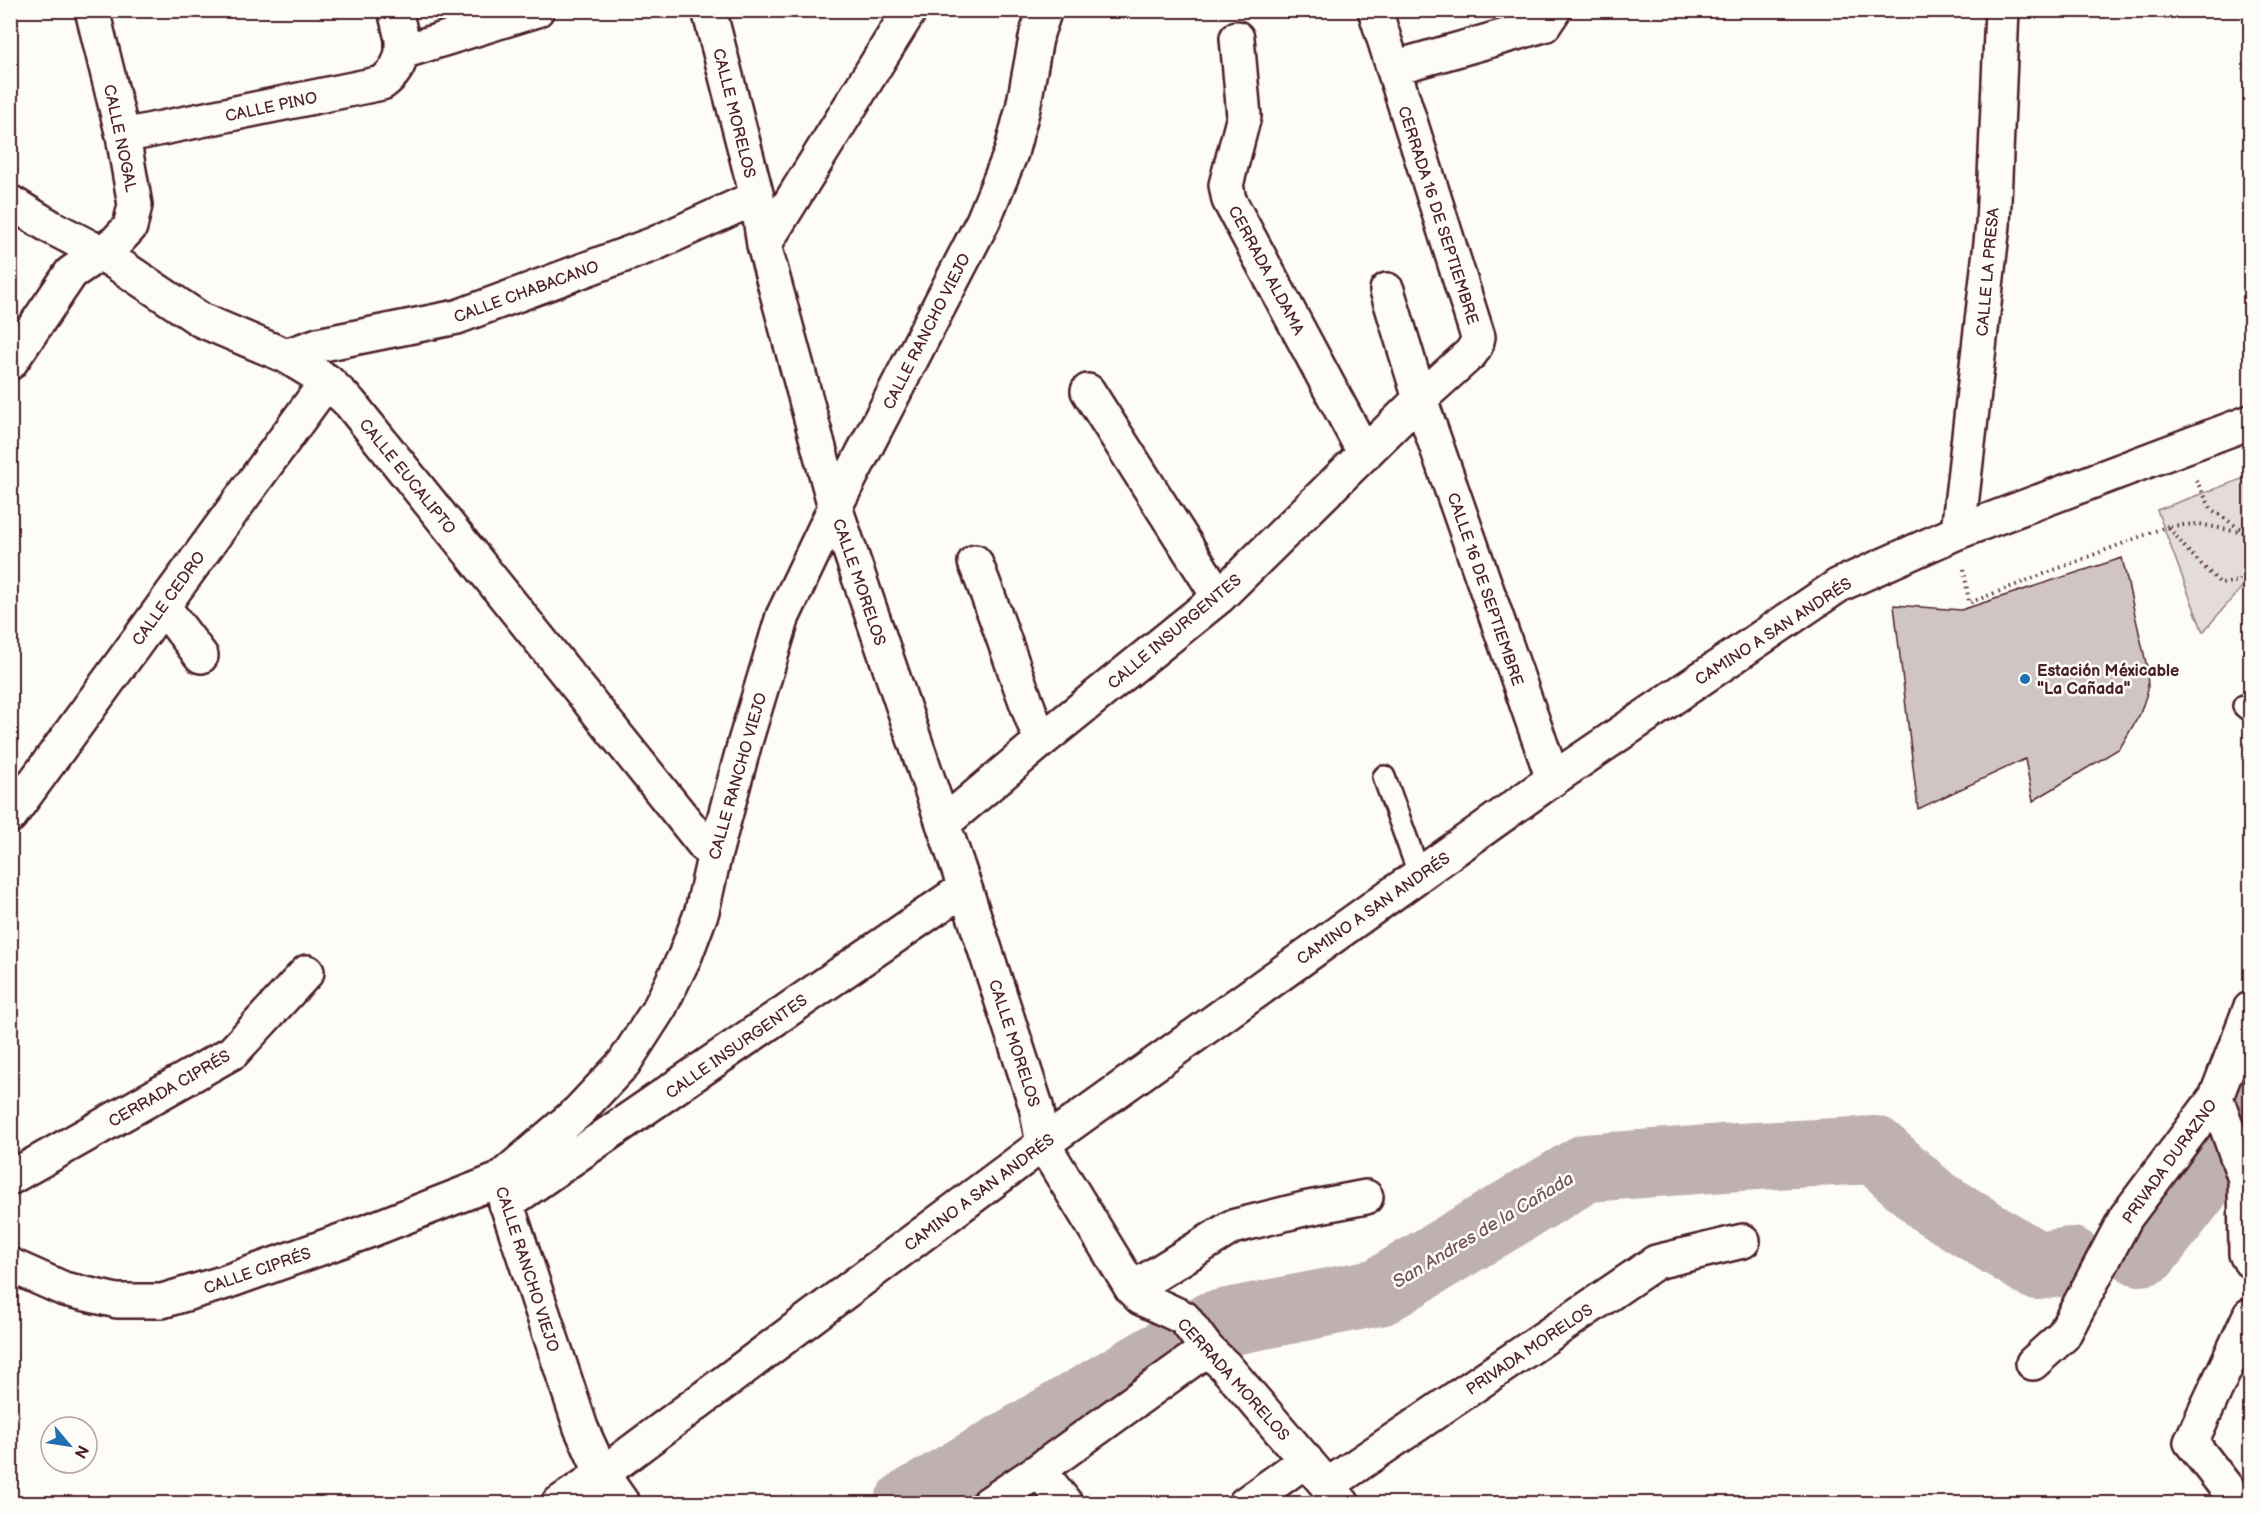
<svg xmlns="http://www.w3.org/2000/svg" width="2261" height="1514" font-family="'Balsamiq Sans',sans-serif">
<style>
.green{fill:#e3dcda;stroke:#967e82;stroke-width:1.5}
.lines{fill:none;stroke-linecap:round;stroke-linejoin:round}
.river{stroke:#c0b1b1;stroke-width:68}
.building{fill:#d0c5c4;stroke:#4a1f2b;stroke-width:1.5}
.service-casing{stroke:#4a1f2b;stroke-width:26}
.minor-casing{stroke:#4a1f2b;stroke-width:38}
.tertiary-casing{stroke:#4a1f2b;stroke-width:38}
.path{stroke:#4a1f2b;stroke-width:4;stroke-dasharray:1.5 4.5;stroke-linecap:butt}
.service{stroke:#fdfcf7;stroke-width:21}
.minor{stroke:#fdfcf7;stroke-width:33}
.tertiary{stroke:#fdfcf7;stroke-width:33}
.poi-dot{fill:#1f6fb2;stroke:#fdfcf7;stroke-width:2}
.labels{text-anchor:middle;stroke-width:5;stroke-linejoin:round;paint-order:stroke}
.street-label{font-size:16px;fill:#4a1f2b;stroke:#fdfcf7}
.poi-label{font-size:16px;font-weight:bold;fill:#4a1f2b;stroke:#fdfcf7;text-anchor:start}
.water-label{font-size:18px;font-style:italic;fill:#73525a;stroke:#fdfcf7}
</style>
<rect width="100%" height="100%" fill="#fdfcf7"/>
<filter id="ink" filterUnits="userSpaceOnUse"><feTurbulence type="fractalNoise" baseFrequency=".0167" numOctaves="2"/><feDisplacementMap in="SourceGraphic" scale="12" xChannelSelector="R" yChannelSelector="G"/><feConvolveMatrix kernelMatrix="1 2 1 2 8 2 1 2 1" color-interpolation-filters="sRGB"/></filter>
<g filter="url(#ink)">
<path class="green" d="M2250,476v102l-47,54 -46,-122z"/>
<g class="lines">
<path class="river" d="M2245,1095l5,-10
M2140,1252l6,-1 48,-61 16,-28
M908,1504l305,-179 166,-33 207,-124 152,-11 137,-7 57,51 105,65 34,-5"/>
</g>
<path class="building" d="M2122,558l25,109 1,23 -8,24 -20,34 -87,53 -8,-42 -107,50 -24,-204 67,5z"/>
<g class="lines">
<defs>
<path id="service" d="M2244,706l6,5
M1384,777l36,99"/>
<path id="minor" d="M395,10l7,29v13
M709,10l48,187 7,48 71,262 130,381 71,218 7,38 89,145 9,9 43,20 23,31 18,17 118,138
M1237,38l7,78 -18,69 3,15 136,254
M1393,68l151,-43 10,-15
M123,136l259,-53c12,-9 17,-17 20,-31l135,-42
M10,202l41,25 50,26 100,67 85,36 41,25 23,22 364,454
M764,245l146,-235
M1387,290l33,109 133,380
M286,356l32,-11 139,-28 197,-73 103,-47
M10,363l61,-90 45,-31 14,-15 5,-22 -12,-69 -31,-126
M1088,391l131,206
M1958,532l35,-307 9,-215
M975,562c24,59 42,119 66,179
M163,606l38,50
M10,816l317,-435
M943,824l98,-83 178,-144 201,-198 51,-46 5,-8 2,-8 -103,-327
M2216,1097l29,82 1,75 4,7
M10,1178l223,-126 74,-80
M500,1184l81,244 21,46 21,30
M506,1204l459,-316
M10,1265l54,24 53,12h45l64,-19 145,-52 128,-50 79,-68 46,-49 36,-56 25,-51 17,-45 12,-54 31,-115 38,-126 52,-109 148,-286 28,-68 12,-45 14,-75 8,-23
M1132,1289l100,-62 72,-18 62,-12
M2033,1363l30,-27 63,-119 90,-120 34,-88
M1039,1470l27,34
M1328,1485l328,-223 87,-21
M988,1504l51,-34 168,-121
M1245,1504l61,-44
M2239,1504l-48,-62 59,-127"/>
<path id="tertiary" d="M558,1504l44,-30 441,-330 510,-365 286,-194 119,-53 292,-110"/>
</defs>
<use href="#service" class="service-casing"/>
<use href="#minor" class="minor-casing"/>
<use href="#tertiary" class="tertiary-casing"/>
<path class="path" d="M2196,480l16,30 33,22
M2249,534l-50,-10 -31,2 19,24 34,34 18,-3 11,-15
M2249,534l1,28
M1964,569l5,34 199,-77"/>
<use href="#service" class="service"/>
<use href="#minor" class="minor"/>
<use href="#tertiary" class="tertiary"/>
</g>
</g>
<circle class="poi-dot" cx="2025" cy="679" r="6"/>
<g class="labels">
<g class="street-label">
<text transform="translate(271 106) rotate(-12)" y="6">CALLE PINO</text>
<text transform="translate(735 113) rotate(76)" y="6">CALLE MORELOS</text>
<text transform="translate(121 138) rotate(78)" y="6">CALLE NOGAL</text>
<text transform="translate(1439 215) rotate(72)" y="6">CERRADA 16 DE SEPTIEMBRE</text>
<text transform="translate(1267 270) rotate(62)" y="6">CERRADA ALDAMA</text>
<text transform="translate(1987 272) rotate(-85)" y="6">CALLE LA PRESA</text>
<text transform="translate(526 291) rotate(-20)" y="6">CALLE CHABACANO</text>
<text transform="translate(926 331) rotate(-63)" y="6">CALLE RANCHO VIEJO</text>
<text transform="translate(408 476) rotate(51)" y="6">CALLE EUCALIPTO</text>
<text transform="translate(860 582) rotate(71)" y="6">CALLE MORELOS</text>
<text transform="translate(1486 589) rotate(71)" y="6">CALLE 16 DE SEPTIEMBRE</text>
<text transform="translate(168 598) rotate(-54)" y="6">CALLE CEDRO</text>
<text transform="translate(1174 631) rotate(-40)" y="6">CALLE INSURGENTES</text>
<text transform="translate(1773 631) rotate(-33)" y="6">CAMINO A SAN ANDRÉS</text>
<text transform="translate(737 776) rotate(-74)" y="6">CALLE RANCHO VIEJO</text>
<text transform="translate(1373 908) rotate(-35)" y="6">CAMINO A SAN ANDRÉS</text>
<text transform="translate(1015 1043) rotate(72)" y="6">CALLE MORELOS</text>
<text transform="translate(736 1046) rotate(-35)" y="6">CALLE INSURGENTES</text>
<text transform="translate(169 1088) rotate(-30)" y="6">CERRADA CIPRÉS</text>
<text transform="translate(2169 1161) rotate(-54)" y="6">PRIVADA DURAZNO</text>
<text transform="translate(979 1192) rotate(-37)" y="6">CAMINO A SAN ANDRÉS</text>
<text transform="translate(528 1269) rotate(72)" y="6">CALLE RANCHO VIEJO</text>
<text transform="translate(257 1270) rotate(-19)" y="6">CALLE CIPRÉS</text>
<text transform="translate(1529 1349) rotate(-34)" y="6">PRIVADA MORELOS</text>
<text transform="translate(1234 1379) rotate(48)" y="6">CERRADA MORELOS</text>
</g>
<g class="poi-label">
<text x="2037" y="676">Estación Méxicable<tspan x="2037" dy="18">"La Cañada"</tspan></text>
</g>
<g class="water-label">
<text transform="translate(1483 1230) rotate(-31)" y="6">San Andres de la Cañada</text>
</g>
</g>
<rect width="2261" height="1514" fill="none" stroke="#fdfcf7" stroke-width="36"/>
<rect x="18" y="18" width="2225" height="1478" fill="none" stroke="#4a1f2b" stroke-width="2" filter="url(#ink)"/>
<g transform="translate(69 1445) rotate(119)"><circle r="28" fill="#fdfcf7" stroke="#b5a4a5" stroke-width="1.5"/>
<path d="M0-4.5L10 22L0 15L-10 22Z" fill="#1f6fb2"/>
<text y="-9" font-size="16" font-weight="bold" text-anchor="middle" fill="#4a1f2b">N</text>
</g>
</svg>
